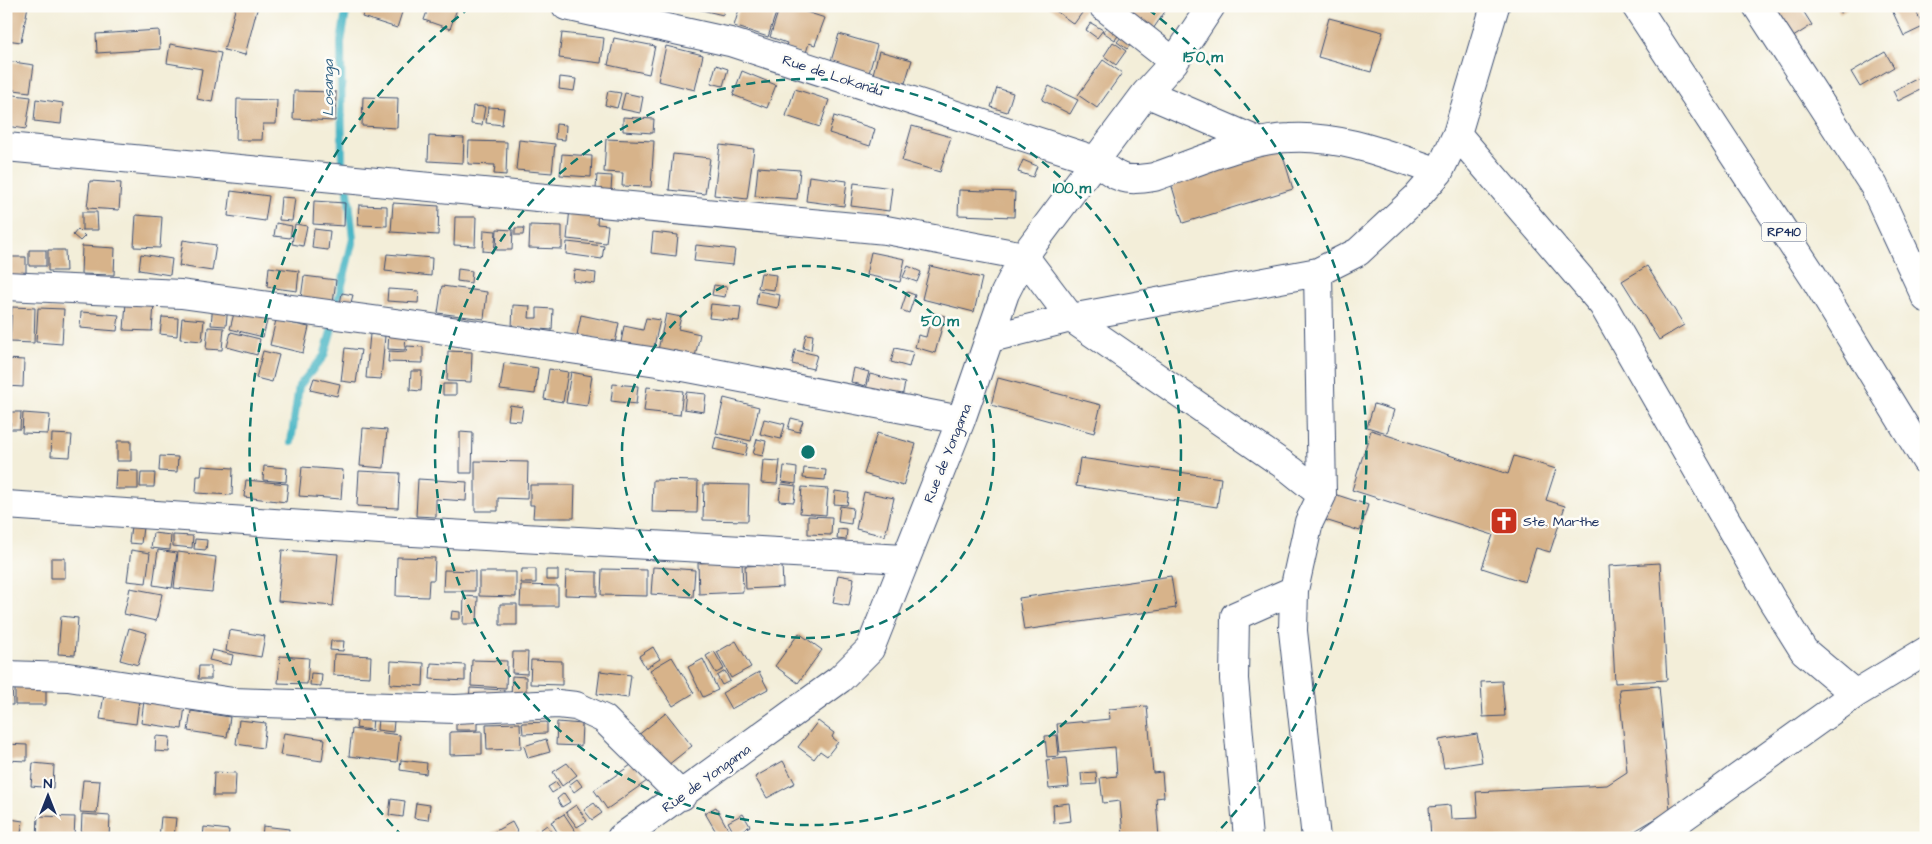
<svg xmlns="http://www.w3.org/2000/svg" width="1932" height="844" font-family="'Architects Daughter',sans-serif">
<style>
.lines{fill:none;stroke-linecap:round;stroke-linejoin:round}
.stream{stroke:#49b6c5;stroke-width:8}
.building{fill:#d7b38a}
.minor-casing{stroke:#3b4c70;stroke-width:30}
.major-casing{stroke:#3b4c70;stroke-width:30}
.minor{stroke:#fff;stroke-width:28}
.major{stroke:#fff;stroke-width:28}
.ring{fill:none;stroke:#0f766e;stroke-width:2.5;stroke-dasharray:9 6}
.labels{text-anchor:middle;stroke-width:5;stroke-linejoin:round;paint-order:stroke}
.shield{fill:#fdfcf7;stroke:#5f6c8c;stroke-width:1}
.shield-label{font-size:12px;font-weight:bold;fill:#1b2f5e}
.street-label{font-size:14px;fill:#1b2f5e;stroke:#fdfcf7}
.poi-label{font-size:14px;fill:#1b2f5e;stroke:#fdfcf7;text-anchor:start}
.water-label{font-size:15px;font-style:italic;fill:#2b5e82;stroke:#fdfcf7}
.centre{fill:#0f766e;stroke:#fdfcf7;stroke-width:2.5}
.ring-label{font-size:15px;text-anchor:middle;font-weight:bold;fill:#0f766e;stroke:#fdfcf7;stroke-width:5;stroke-linejoin:round;paint-order:stroke}
</style>
<rect width="100%" height="100%" fill="#fdfcf7"/>
<filter id="ink" filterUnits="userSpaceOnUse"><feTurbulence type="fractalNoise" baseFrequency=".02" numOctaves="2"/><feDisplacementMap in="SourceGraphic" scale="10" xChannelSelector="R" yChannelSelector="G"/><feConvolveMatrix kernelMatrix="1 2 1 2 8 2 1 2 1" color-interpolation-filters="sRGB"/></filter>
<filter id="wash" filterUnits="userSpaceOnUse"><feTurbulence type="fractalNoise" baseFrequency=".0096" numOctaves="4" result="noise"/><feDisplacementMap in="SourceGraphic" scale="20" xChannelSelector="R" yChannelSelector="G"/><feGaussianBlur stdDeviation="1.12" result="paint"/><feColorMatrix in="noise" values="0 0 0 0 0 0 0 0 0 0 0 0 0 0 0 0 0 1.4 0 .05"/><feComposite in="paint" operator="in"/></filter>
<g filter="url(#wash)">
<rect width="100%" height="100%" fill="#f3eed9"/>
<g class="lines">
<path class="stream" d="M342,170l-1,-128 6,-36
M336,309l17,-70 -5,-48
M291,442l8,-56 25,-30 9,-31"/>
</g>
<g id="blocks">
<path class="building" d="M6,6h22l-7,36 -15,-2z
M236,6h22l-13,49 -21,-5z
M366,6h38l-7,22 -35,-11z
M429,6h29l-8,23 -26,-9z
M724,6l-1,9 -34,-8 -1,2 -11,-2z
M740,6h25l12,4 -9,27 -34,-11z
M780,6h8l37,12 -10,27 -6,-2 -4,13 -20,-7 2,-6 -17,-6z
M806,6h17l-1,4z
M1049,6h38l-13,18z
M1128,6h33l5,4 -15,22 -27,-19z
M1778,6h22l12,19 -25,16 -18,-29z
M1836,6h14l-10,7z
M1890,6h24l9,21 -19,9z
M1329,18l54,14 -12,40 -53,-15z
M1091,23l12,7 -6,8 -11,-8z
M1110,23l12,7 -7,10 -12,-8z
M159,30l1,19 -63,4 -1,-19z
M562,33l42,5 -3,25 -42,-5z
M839,34l38,11 -8,28 -38,-12z
M1122,36l10,7 -5,6 -10,-7z
M614,38l41,8 -6,28 -41,-9z
M1113,42l13,9 -10,14 -12,-9z
M170,44l51,9 -9,49 -15,-3 5,-30 -35,-6z
M666,46l37,9 -8,35 -37,-9z
M879,51l33,9 -7,23 -32,-9z
M1885,52l9,15 -34,20 -9,-15z
M1103,60l19,13 -25,35 -19,-13z
M6,61l28,4 -4,27 -24,-3z
M716,65l12,4 -5,17 -12,-3z
M742,71l34,14 -9,23 -34,-13z
M1926,74v13l-28,14 -5,-10z
M560,77l16,2 -2,12 -15,-2z
M1049,86l29,14 -8,14 -28,-14z
M997,88l16,5 -6,19 -16,-5z
M795,89l34,11 -9,27 -34,-11z
M294,91l42,1 -1,29 -42,-2z
M608,91l13,2 -4,15 -12,-3z
M625,93l18,4 -3,16 -19,-4z
M6,94l25,3 -5,32 -20,-3z
M363,97l35,1 -1,30 -35,-2z
M36,99l27,4 -2,21 -27,-3z
M237,99l40,1 -1,24h-13l-1,16h-26z
M473,106l12,1 -3,18 -11,-1z
M488,107l16,1 -2,17 -16,-2z
M834,116l41,13 -5,17 -41,-13z
M623,117l31,2 -1,14 -30,-2z
M556,124l10,1 -1,15 -10,-1z
M912,126l39,11 -11,35 -38,-11z
M429,136l35,2 -1,25 -35,-2z
M606,139l48,2 -3,46 -29,-1 1,-13 -19,-1z
M519,140l36,4 -3,29 -36,-3z
M469,141l38,1 -1,33 -12,-1 1,-9 -27,-1z
M720,145l34,4 -7,50 -33,-4z
M1280,146l13,43 -110,34 -13,-43z
M562,154l30,2 -1,21 -31,-2z
M673,154l37,4 -5,36 -36,-4z
M1023,160l14,6 -4,11 -15,-5z
M758,167l42,3 -3,29 -42,-3z
M597,175l15,1 -1,14 -15,-1z
M809,176l38,5 -3,25 -38,-5z
M90,181l31,2 -2,27 -32,-2z
M854,183l38,5 -3,23 -38,-5z
M959,190l56,2 -1,25 -56,-2z
M231,191l38,5 -4,25 -37,-5z
M281,197l14,1 -3,23 -13,-1z
M314,201l31,2 -1,23 -31,-2z
M393,203l46,3 -1,29 -47,-3z
M359,205l28,1v20l-29,-1z
M570,208l28,2 -1,14 11,1 -2,18 -39,-4z
M82,212h15l1,18h-16z
M136,215l26,2 -2,31 -26,-1z
M455,217h21l-1,29 -21,-1z
M276,223l16,3 -2,12 -16,-2z
M295,224l12,2 -4,20 -11,-2z
M530,225l32,1v23l-33,-1z
M515,228h9l-1,7h-8z
M78,229l7,7 -5,5 -7,-6z
M314,229l16,2 -2,19 -16,-2z
M497,229l16,1 -1,20h-16z
M484,230l12,1 -2,21 -11,-1z
M653,232l25,3 -2,21 -25,-3z
M183,240l33,5 -4,26 -33,-5z
M567,242l37,4 -2,13 -36,-5z
M696,245l39,4 -2,16 -39,-4z
M82,246l33,2 -1,27 -33,-1z
M29,250h17v16h-17z
M48,250h17l1,21h-18z
M871,252l34,7 -5,23 -34,-7z
M141,254l31,5 -2,16 -31,-5z
M387,254l45,4 -1,18 -46,-5z
M6,257h20v23h-20z
M908,266l13,6 -4,10 -14,-5z
M930,266l52,12 -8,34 -52,-13z
M1647,266l37,59 -25,15 -37,-59z
M269,267l30,4 -2,20 -30,-4z
M458,269l14,2 -1,12 -14,-2z
M574,270l22,3 -1,11 -22,-3z
M761,273l15,2 -2,15 -16,-2z
M304,276l32,4 -3,23 -32,-5z
M714,285l13,2 -2,10 -13,-2z
M442,286l45,6 -3,27 -46,-6z
M388,289l31,2 -1,12 -31,-2z
M758,291l22,4 -2,13 -22,-4z
M907,292l8,3 -6,18 -8,-3z
M342,293l11,2 -3,11 -10,-2z
M126,302l28,2 -2,27 -28,-1z
M213,304l15,2 -2,20 -15,-1z
M711,304l30,3 -2,14 -30,-3z
M513,305l17,1 -1,12h8v-10l16,1 -1,21 -40,-3z
M12,307l23,1 -1,35 -24,-1z
M38,308l26,1 -2,35 -26,-2z
M235,309l33,8 -5,20 -33,-8z
M81,312l38,3 -2,16 -37,-3z
M932,313l13,3 -10,37 -20,-6 3,-12 8,2z
M666,314l15,3 -3,12 22,5 -7,32 -37,-7z
M581,315l38,8 -4,20 -38,-8z
M162,317l16,1 -1,18 -17,-2z
M182,318l22,2 -2,21 -22,-2z
M646,318l14,2 -8,35 -32,-7 4,-22 19,4z
M276,320l33,7 -6,26 -33,-8z
M208,327l16,1 -2,22 -16,-1z
M389,331l17,1 -1,18 -17,-1z
M231,332l29,7 -3,16 -30,-8z
M370,334l15,2 -4,43 -15,-1z
M806,334l7,1 -2,15 -8,-2z
M407,346l16,1v16l-35,-1 1,-11 17,1z
M345,348l16,2 -5,33 -15,-2z
M895,348l18,4 -4,15 -18,-5z
M795,350l22,5 -4,14 -21,-5z
M263,351l16,4 -7,27 -16,-4z
M448,351l24,1 -1,30 -24,-1z
M6,359l18,1 -1,27 -17,-1z
M504,363l34,5 -3,26 -35,-4z
M854,368l15,4 -4,14 -14,-4z
M549,369l19,3 -5,30 -19,-3z
M411,371h11l-1,20 -11,-1z
M571,372l21,4 -5,30 -21,-3z
M870,374l35,9 -4,19 -36,-9z
M314,378l26,6 -3,12 -27,-6z
M998,378l103,27 -7,28 -103,-28z
M443,384h13v11h-13z
M613,384l25,2 -2,18 -25,-3z
M647,387l36,4 -3,24 -36,-4z
M686,392l20,2 -2,18 -20,-3z
M724,398l35,9 -8,34 -35,-8z
M1374,404l20,6 -7,23 -20,-6z
M510,405l13,2 -2,14 -13,-1z
M11,412h10l-1,17h-10z
M23,413l27,2 -2,19 -26,-1z
M791,418l12,3 -4,11 -11,-3z
M764,419l21,5 -4,15 -21,-5z
M363,428l24,2 -3,38 -24,-2z
M1371,430l137,44 6,-18 42,13 -10,31 19,6 -15,46 -14,-4 -11,34 -43,-14 11,-33 -141,-45z
M460,432l13,1 -1,40h-12z
M877,433l39,11 -13,42 -39,-12z
M52,434l20,1 -2,22 -19,-1z
M716,437l32,7 -3,12 -32,-7z
M757,439l9,2 -3,15 -10,-2z
M117,441h14v20h-14z
M160,456l18,1 -1,15 -18,-1z
M1080,458l141,20 -4,29 -141,-21z
M763,460l17,1 -3,23 -16,-1z
M475,461l53,1 -1,37 -29,-1v13h-23z
M202,466l31,2 -1,27 -36,-2 1,-17h4z
M264,466l23,2 -1,14 -23,-2z
M784,466l13,2 -1,16 -14,-2z
M302,467l41,3 -2,29 -42,-3z
M804,468l22,2 -1,10 -22,-2z
M116,470l22,1v18h-23z
M359,471l41,2 -2,35 -41,-2z
M141,473h14l-1,14h-14z
M418,479l49,3 -1,19 -30,-2v18l-20,-1z
M246,480l42,4 -2,18 -42,-5z
M653,480l45,1 -1,32 -45,-1z
M704,484l45,1 -1,36 -45,-1z
M781,484l15,2 -2,16 -15,-1z
M530,485h45l-1,33h-41l1,-13h-4z
M802,487l26,2 -2,26 -26,-2z
M835,491l14,2 -2,12 -13,-1z
M864,492l30,6 -9,38 -29,-7z
M1334,494l34,11 -8,26 -35,-11z
M840,506l13,2 -2,16 -13,-2z
M808,516l24,1 -1,18 -23,-1z
M131,526l12,1 -2,17 -12,-1z
M838,529l9,1 -1,10 -9,-1z
M153,533l18,2 -1,15 -19,-2z
M173,535l20,1 -1,12 -19,-2z
M195,539l12,1 -1,10 -12,-1z
M131,550l19,3 -4,30 -19,-2z
M158,550l19,3 -5,35 -19,-3z
M282,550l56,4 -5,52 -55,-5z
M178,552l38,5 -4,35 -38,-4z
M397,557l38,1 -1,22h-5l-1,17 -32,-1z
M51,558h14v20h-14z
M742,561l1,31 -44,2 -1,-31z
M1660,563l7,117 -52,3 -6,-117z
M782,564l1,23 -37,2 -1,-23z
M653,567l42,3 -2,27 -42,-3z
M522,569h14v14h-15z
M602,569l45,1v26l-46,-1z
M444,570l31,1v20h-32z
M546,570h12v10h-12z
M566,571l31,1v24l-32,-1z
M479,572h37v25l-37,-1z
M838,575l16,3 -5,28 -16,-3z
M1171,576l5,32 -152,22 -5,-32z
M521,585l37,1v20h-38z
M130,588l32,6 -6,27 -32,-7z
M464,596l14,1 -1,27h-14z
M500,604h17v21h-17z
M452,611l8,1v7h-9z
M61,616l17,2 -3,37 -17,-1z
M129,628l18,5 -9,32 -18,-5z
M229,630l36,6 -4,21 -35,-6z
M799,633l23,17 -24,33 -23,-17z
M331,641h13l-1,10 -13,-1z
M736,641l15,26 -20,11 -14,-26z
M653,647l7,12 -14,9 -7,-12z
M212,650l21,5 -2,10 -22,-5z
M714,651l10,18 -8,4 -10,-17z
M513,652h15l-1,22 -15,-1z
M334,654l37,2 -1,21 -37,-2z
M280,656l29,2 -2,26 -29,-1z
M672,657l22,36 -21,13 -23,-36z
M703,659l15,31 -15,7 -15,-30z
M472,660l35,1 -1,27 -35,-2z
M531,660l31,1v24l-32,-1z
M391,661l33,2 -1,23 -33,-2z
M431,663l34,2v16l-35,-2z
M199,666h12v13h-13z
M600,671l31,4 -3,23 -31,-4z
M725,671l5,10 -8,4 -5,-9z
M759,672l9,17 -37,20 -9,-16z
M311,673l11,1 -1,12 -11,-1z
M512,676l14,1v20h-15z
M1502,681l3,35 -22,1 -2,-35z
M6,684h6l1,21h-7z
M15,684h31v21h-31z
M1659,686l11,124 -47,28h-142v-3l-50,3 -2,-31 21,-2 1,14 27,-1 -2,-26 131,-7 20,-13 -8,-83z
M470,688l34,2 -1,12 -34,-2z
M104,695l35,5 -3,24 -36,-5z
M144,701l41,5 -3,23 -41,-6z
M1147,706l6,67 9,-1 2,25 -8,1 3,40h-50l14,-3 -3,-34 -17,2 -3,-25 17,-2 -2,-29 -55,5 -3,-28 53,-5 -1,-10z
M191,711l39,6 -3,20 -39,-6z
M666,713l26,33 -29,23 -26,-33z
M358,715l15,2 -1,13 -16,-2z
M456,717h21v13h-21z
M378,719l16,2 -1,11 -16,-2z
M239,720l27,3 -3,25 -27,-4z
M818,721l16,12 -2,4 6,5 -11,14 -7,-5 -6,8 -16,-12z
M547,722v11l-24,1 -1,-11z
M557,722l25,2 -1,22 -25,-1z
M520,723l1,26 -34,1 -1,-26z
M352,729l48,6 -3,27 -48,-6z
M482,731v23l-32,1v-23z
M284,733l41,6 -3,22 -42,-6z
M1477,734l5,28 -38,6 -5,-28z
M1057,735l2,21 -12,1 -2,-21z
M156,736l14,1 -1,15 -14,-1z
M546,739l4,13 -22,6 -4,-12z
M6,744l21,1v16l-21,-1z
M1066,758l3,29 -20,2 -3,-29z
M401,760l26,3 -1,11 -26,-4z
M783,761l12,22 -28,15 -12,-21z
M33,763l21,2 -1,23 -22,-2z
M567,763l10,12 -15,11 -9,-14z
M634,763l13,18 -40,28 -13,-19z
M214,772l22,1 -1,23h-22z
M1096,772l1,12 -15,1 -1,-12z
M577,779l5,7 -8,6 -5,-7z
M83,780l17,1 -3,32 -17,-1z
M556,782l4,6 -8,5 -4,-6z
M564,793l6,9 -8,5 -5,-8z
M391,799l14,2 -2,16 -14,-2z
M416,803l14,2 -2,15 -14,-2z
M594,803l8,10 -10,7 -8,-10z
M1069,803l2,18 -17,2 -1,-18z
M576,805l11,16 -10,6 -11,-15z
M716,807l13,24 -10,6 -14,-24z
M82,814l28,2 -1,22h-28z
M564,814l16,24h-19l-10,-16z
M743,814l7,12 -15,9 -7,-13z
M38,816l37,1 -1,21h-37z
M161,817l15,1 -2,20h-15z
M10,819l13,2 -3,17h-12z
M512,822l6,11 -9,5h-16l-3,-4z
M547,825l8,13h-10l-5,-8z
M263,826l26,3 -1,9h-26z
M204,827l25,3 -1,8h-25z
M538,832l2,4 -2,2h-10z"/>
</g>
</g>
<g filter="url(#ink)">
<use href="#blocks" fill-opacity="0" stroke="#3b4c70" stroke-width="1"/>
<g class="lines">
<defs>
<path id="minor" d="M566,6l164,36 365,118c24,19 28,22 59,17 41,-14 95,-38 136,-39 51,-3 101,18 149,34
M1103,6l71,56
M1146,93l114,49
M1457,134l146,171 169,295 32,51 51,43
M6,147l880,83 138,26 47,62 220,152 31,25
M6,286l175,8 244,33 232,35 304,58
M991,338l80,-20 247,-46 40,-20 59,-55 22,-25 18,-38 38,-128
M6,505l389,26 509,28
M6,675l62,2 165,25 222,7 103,-5 18,2 28,13 78,77
M621,838l219,-159 30,-30 91,-229 44,-127 19,-37 122,-163 28,-31 37,-56
M1248,838l-14,-159 1,-63 59,-26
M1316,838l-23,-207 1,-41 15,-68 13,-27 -4,-223
M1654,838l201,-144 71,-43"/>
<path id="major" d="M1636,6l177,270 113,185
M1757,6l117,180 52,112"/>
</defs>
<use href="#minor" class="minor-casing"/>
<use href="#major" class="major-casing"/>
<use href="#minor" class="minor"/>
<use href="#major" class="major"/>
</g>
</g>
<g class="ring">
<circle cx="808" cy="452" r="186"/>
<circle cx="808" cy="452" r="373"/>
<path d="M403 837A559 559 0 0 1 468 9M1148 9A559 559 0 0 1 1213 837"/>
</g>
<defs>
<symbol id="church-square" viewBox="-11 -11 22 22"><rect x="-9" y="-9" width="18" height="18" rx="4" fill="#c8321e" stroke="#fdfcf7"/><path d="M-1.2-6h2.4v3.5h3.3v2.4h-3.3V6h-2.4V-.1h-3.3v-2.4h3.3Z" fill="#fff"/></symbol>
</defs>
<g fill-rule="evenodd">
<use href="#church-square" x="1488" y="505" width="32" height="32"/>
</g>
<g class="labels">
<rect class="shield" x="1761.5" y="222.5" width="45" height="19" rx="4"/>
<g class="shield-label">
<text x="1784" y="236">RP410</text>
</g>
<g class="street-label">
<text transform="translate(833 75) rotate(18)" y="5">Rue de Lokandu</text>
<text transform="translate(947 453) rotate(-68)" y="5">Rue de Yongama</text>
<text transform="translate(706 778) rotate(-36)" y="5">Rue de Yongama</text>
</g>
<g class="poi-label">
<text x="1523" y="526">Ste. Marthe</text>
</g>
<g class="water-label">
<text transform="translate(328 88) rotate(-90)" y="5">Losanga</text>
</g>
</g>
<circle cx="808" cy="452" r="8" class="centre"/>
<g class="ring-label">
<text x="1203" y="62">150 m</text>
<text x="1072" y="193">100 m</text>
<text x="940" y="326">50 m</text>
</g>
<rect width="1932" height="844" fill="none" stroke="#fdfcf7" stroke-width="25"/>
<g transform="translate(48 796)" stroke="#fdfcf7" stroke-width="4" paint-order="stroke">
<path d="M0-4L9 19L0 12L-9 19Z" fill="#1b2f5e"/>
<text y="-8" font-size="14" font-weight="bold" text-anchor="middle" fill="#1b2f5e">N</text>
</g>
</svg>
